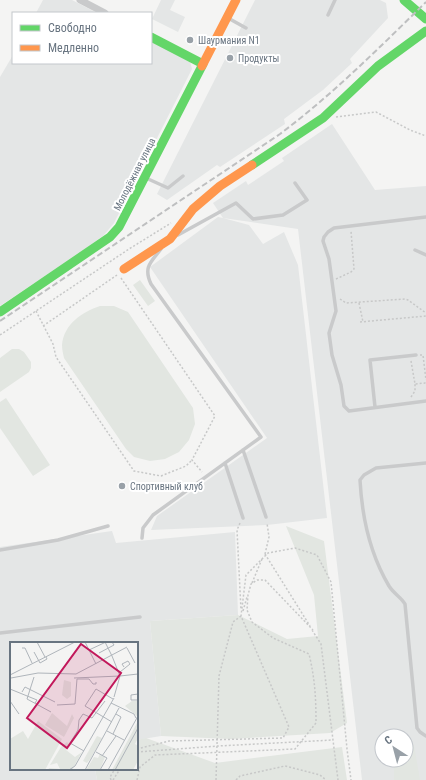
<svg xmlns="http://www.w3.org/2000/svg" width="426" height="780" font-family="'Roboto Condensed',sans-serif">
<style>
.built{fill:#e4e6e6;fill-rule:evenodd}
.green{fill:#e2e6e1}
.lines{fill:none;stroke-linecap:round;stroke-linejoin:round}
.path{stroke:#c7c8c8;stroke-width:1.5;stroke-dasharray:2 2;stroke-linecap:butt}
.lane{stroke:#c9cacb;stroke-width:3.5}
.street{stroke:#c9cacb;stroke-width:7}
.fast{stroke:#63d668;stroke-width:9}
.slow{stroke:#ff974d;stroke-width:9}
.rail{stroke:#bebfc0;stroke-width:2;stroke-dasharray:6 3;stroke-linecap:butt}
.poi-dot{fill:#99a1a8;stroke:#fff;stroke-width:1.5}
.labels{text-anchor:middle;stroke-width:4;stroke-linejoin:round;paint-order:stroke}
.poi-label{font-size:10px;fill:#687480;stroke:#fff;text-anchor:start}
.street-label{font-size:10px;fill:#687480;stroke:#fff}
.inset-road{fill:none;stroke:#afb5bb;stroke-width:1}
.view{fill:#c2185b;fill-opacity:0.15;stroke:#c2185b;stroke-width:2}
.inset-edge{fill:none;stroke:#687480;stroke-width:2}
</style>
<rect width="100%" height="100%" fill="#f4f4f3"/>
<path class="built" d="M43,0h29l25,13h-61z
M161,0h14l-5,10 15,7 -7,15 -26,-13z
M255,0h125l6,3 2,15 -38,41 2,4 -29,27 -39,29 1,5 -65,43 -3,-2 -50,35 -10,-6z
M151,41l39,20 2,8 -78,154 -10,12 -20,15 -84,56v-229l13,-22v8h138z
M332,124l43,66 51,-4v594h-64l-64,-551 -75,-11 26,7 14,19 21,-12 14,33 29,253 -60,7 -116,5 6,-14 110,-78 -117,-171 68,-50 5,1 -10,-15 33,-22 2,4 36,-24 -2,-3zM382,736h24v24h-24z
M112,531l4,12 119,-11 3,83 -88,6 11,115 -24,4v-97h-126v126h84l2,11h-97v-233z"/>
<path class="green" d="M140,280l15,21 -7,5 -15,-21z
M100,306h14l14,6 65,96 2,16 -6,16 -10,12 -14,7 -15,2 -16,-4 -8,-8 -62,-91c-1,-4 -2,-9 -2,-13 2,-21 20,-33 38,-39z
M12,349h7l5,3 7,10v6l-2,4 -29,20v-34z
M6,398l44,67 -17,11 -33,-48v-26z
M286,526l38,15 23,182 -17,10 -99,6 -70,-3 -11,-115 88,-6 49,24 31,-3 -4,-41z
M146,738l69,25 127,-16 5,33h-250l-2,-11h42v-29z
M414,745l6,35h-26v-20h12v-14z"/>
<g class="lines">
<path class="path" d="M336,117l40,-5 34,18 16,6
M121,278l94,138 -23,44 10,12
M336,279l15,-7 3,-3 -3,-38
M340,299l6,4 59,-4 3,1 18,13
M359,303l4,19
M36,311l17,33 3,13 78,114 27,5 25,-10 6,-6
M360,322l66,-6
M43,326l74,-51
M0,335l129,-86 42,-26
M420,355h3l3,25
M411,361l4,23 10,-1 1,-2
M411,397l4,-6v-7
M240,523l-3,7 4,80
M265,554l45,72
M265,554l4,-17 -2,-14
M252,583l10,-24
M243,611l4,-14
M312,630l9,14 17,136
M137,749l32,-8 114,-3 6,-11 -48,-111 5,-41 22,-22 27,-5 22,7 14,27 16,167 4,31
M137,752l81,-6 115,-6
M111,780l-1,-3 5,-8
M113,780l7,-11
M137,780l3,-13 15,-12 140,-6 21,-26c0,-25 -1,-44 -7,-69l-36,-16 -21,-16 -5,-12 1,-15 3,-11 6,-4h8l48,50
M216,780l3,-104 14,-54 8,-6
M236,780l4,-4 45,-10 35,9 6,5"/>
<path class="lane" d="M328,15l7,-15
M228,18l18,10
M146,178l22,10 15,-12
M426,217l-92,11 -6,4 -4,5 -1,4 6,18 7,52 -7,22 3,22 9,30 3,21 5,5 77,-10
M178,235l58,-32 17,16 30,-4 24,-15 -12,-17
M415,250l11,5
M375,407l-5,-47 46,-5
M243,450l23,67
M225,463l18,55
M426,463l-50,5 -12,7 -4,5c2,38 10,74 29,106 5,8 12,11 16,18l12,124 3,4 6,4
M142,538l1,-10 10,-13 108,-78 -110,-153c-8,-17 0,-22 10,-35
M0,550l58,-10 50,-14
M0,633l140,-16"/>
<path class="street" d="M80,0l25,13"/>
<path class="fast" d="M404,0l22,19
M151,37l52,27
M252,165l71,-47 55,-52 48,-35
M0,312l110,-75 9,-10 83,-161"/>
<path class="slow" d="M202,66l34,-66
M124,269l46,-30 23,-30 27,-23 32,-21"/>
<path class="rail" d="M0,321l280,-187c52,-39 99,-86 146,-132"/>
</g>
<g class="poi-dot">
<circle cx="190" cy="40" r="4"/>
<circle cx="230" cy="58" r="4"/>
<circle cx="122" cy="486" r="4"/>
</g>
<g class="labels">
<g class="poi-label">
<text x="198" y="44">Шаурмания N1</text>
<text x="238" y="62">Продукты</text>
<text x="130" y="490">Спортивный клуб</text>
</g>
<g class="street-label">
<text transform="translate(134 174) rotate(-63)" y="4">Молодёжная улица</text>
</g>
</g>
<g transform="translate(10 642)">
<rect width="128" height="128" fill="#f4f4f3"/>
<path d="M54,38l7,2v14l-4,3 -5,-4zM122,59h6l-1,15 -12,-10zM42,71l15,13 5,-12 2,4 -10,19 -19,-12zM28,79l24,18 -17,31h-35v-31l13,-8 5,8zM127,81l1,15 -3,6 3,2v15l-5,9h-21zM87,94l5,2 -11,20 -4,5 -4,-2zM57,100l2,2 -3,6 9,7 7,-5 -10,18h-24l1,-2 11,1 -3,-6 -7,2 11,-18zM90,112l5,3 -5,13h-14l8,-13 4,1z" fill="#e2e6e1"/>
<path class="inset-road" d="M27,0l8,15M75,0l11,22M95,0l7,14M12,6h3l7,15M117,6l8,15M79,8l17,-8M24,10l6,11 7,-4 -1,-2M89,11l15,-8 -2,-3M102,14l8,20 18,-2M114,25l-2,-3 6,-3 2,3M110,30l10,-8M0,33l65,-33M24,35l-7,22 24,13M1,36l27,-5 38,1 51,-27M64,36l46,-2 -6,21M0,47l27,11 -2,3M12,50l3,-5 30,15M128,52l-7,1v5h7M0,59l9,13M101,61l23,11 2,4M47,63l18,-1 2,-25h12l4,5h3v-2M102,80l-27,-16 11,-17 17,10M97,89l17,9M103,92l8,-17 -5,-3M74,109l-14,-8 8,-13 1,-10 4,-6 9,4 13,-17M86,110l11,6 -7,12M92,114l14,-20M59,128l6,-4 39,-68M75,128l34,-62M98,128l30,-54M105,128l23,-42"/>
<path class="view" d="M71,2l40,29 -54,75 -40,-30z"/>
<rect width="128" height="128" class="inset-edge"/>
</g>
<rect x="12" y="12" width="140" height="52" fill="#ffffff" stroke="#c3c7cc"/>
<rect x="20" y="25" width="20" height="6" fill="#63d668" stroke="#c3c7cc"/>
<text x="48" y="32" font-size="12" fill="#687480">Свободно</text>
<rect x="20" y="45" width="20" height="6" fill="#ff974d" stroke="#c3c7cc"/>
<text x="48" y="52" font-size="12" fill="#687480">Медленно</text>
<g transform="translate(394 748) rotate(324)"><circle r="19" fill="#ffffff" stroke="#c3c7cc"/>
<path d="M0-3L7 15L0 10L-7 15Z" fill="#99a1a8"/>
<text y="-6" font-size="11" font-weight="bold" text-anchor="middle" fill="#687480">С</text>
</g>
</svg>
